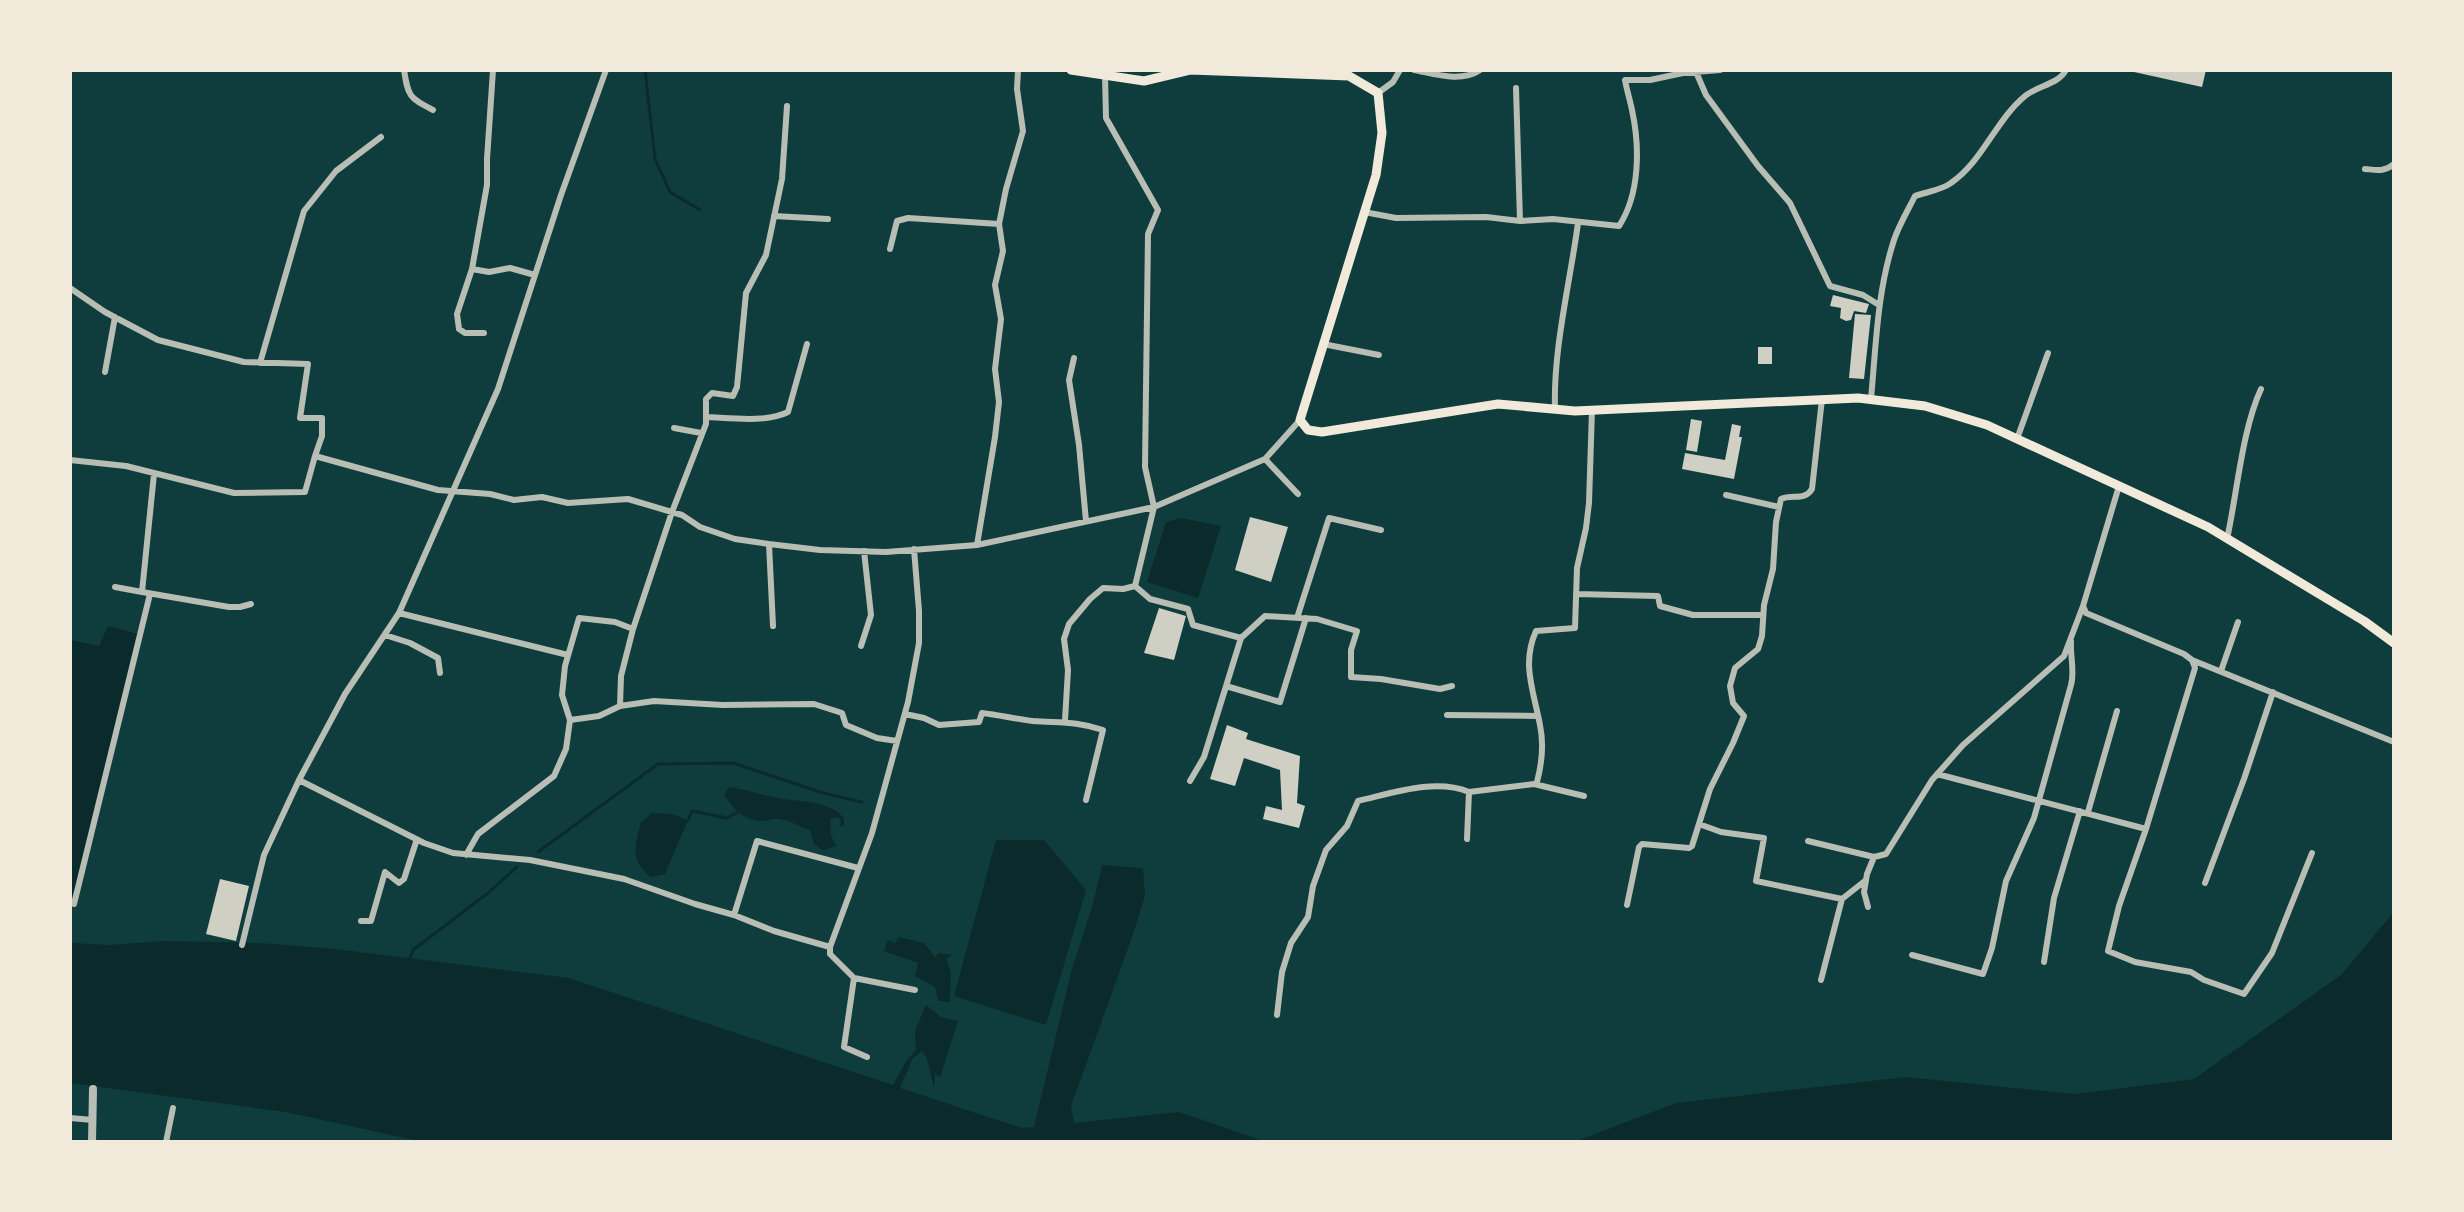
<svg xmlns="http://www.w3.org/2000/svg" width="2464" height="1212" font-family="'Asap Condensed',sans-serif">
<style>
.water{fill:#0a2a2b}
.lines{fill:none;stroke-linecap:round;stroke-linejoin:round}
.stream{stroke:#0a2a2b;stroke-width:3}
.building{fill:#cfcfc3}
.minor{stroke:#b8beb3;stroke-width:6}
.tertiary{stroke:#b8beb3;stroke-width:8}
.secondary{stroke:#f1e9da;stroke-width:9}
</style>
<rect width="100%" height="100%" fill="#0f3d3e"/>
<path class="water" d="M1181,518l40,8 -23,72 -51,-16 19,-60z
M108,626l30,8 -68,272v-262l1,-4 28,6z
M729,787c15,2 29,7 44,10 23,6 54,1 71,21v7l-4,2 1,-6 -3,-4 -8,2 1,17 6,10 -14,4 -9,-6 -4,-14c-11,-3 -19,-10 -31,-11 -6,-1 -13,3 -20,2 -17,-2 -26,-13 -35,-26z
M652,813l19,1 17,6 -23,54 -15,3c-21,-19 -15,-30 -9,-55z
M996,840h48l42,50 -40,135 -92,-29z
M1102,865l41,3 2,28 -14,44 -60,166 3,17 105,-11 87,30h-843l-137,-30 -216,-29v-140l39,2 55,-4 95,2 76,6 234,29 324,107 13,-24 10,-11 -1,-19 11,-26 15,12 17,4 -18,56 -5,-4 -1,15 -7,-30 -5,-7 -9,7 -13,30 122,40 12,-1 38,-158 21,-65z
M2394,912v230h-820l102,-39 230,-26 169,17 119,-15 147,-104z
M899,937l25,6 11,14 4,-4 14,2 -7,4 5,13 -1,30 -12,-1 -3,-14 -20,-11 3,-13 -34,-12 4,-11 7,3z"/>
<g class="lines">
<path class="stream" d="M645,70l10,89 15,33 30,18
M688,820l4,-9 35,7 10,-5
M538,852l120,-88 75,-1 90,30 39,9
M409,960l4,-10 75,-57 29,-26"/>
</g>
<path class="building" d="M2125,70h81l-4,17z
M1833,295l36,9 -3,9 -12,-2 -3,9 -5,1 -6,-3 1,-10 -11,-2z
M1855,314l16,1 -7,64 -15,-1z
M1758,347h14v17h-14z
M1691,419l11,2 -5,31 -11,-2z
M1732,424l9,2 -2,11h3l-8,42 -52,-10 3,-16 40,7z
M1250,517l38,10 -17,55 -36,-12z
M1159,608l27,8 -12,44 -30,-7z
M1227,725l21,8 -2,6 54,17 -3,47 8,3 -6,22 -36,-9 3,-13 16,4 -2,-40 -36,-12 -9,28 -25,-7z
M220,879l29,7 -13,55 -30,-7z"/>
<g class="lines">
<path class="minor" d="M404,70c4,26 5,28 29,40
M1018,70l-1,19 6,42 -17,58 -7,35 4,27 -8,34 6,34 -6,50 4,33 -4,35 -18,108 177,-38 111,-48 35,-39
M1414,70c21,4 47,13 66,0
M1696,72l10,23 52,71 32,37 40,83 33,9 16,10
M1105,75l1,43 52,92 -10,24 -3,233 9,40 -19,79 15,13 38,10 5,16 48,13 -37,119 -14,24
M1516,88l4,133
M1378,93l15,-11 7,-12
M2365,169c12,1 20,3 29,-5
M1364,212l32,6 90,-1 34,4 33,-2 66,7c21,-32 21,-79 13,-116 -2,-10 -5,-19 -7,-30h25l33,-7 37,-3
M774,216l54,3
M890,249l7,-28 11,-3 91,6
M472,269l17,3 21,-4 25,7
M70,288l35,24 53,28 86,22 64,2 -8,54h22v18l-7,20
M484,333h-19l-6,-4 -2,-15 15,-45 15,-84v-26l6,-89
M1323,344l56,11
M1074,358l-5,22 10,65 7,76
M260,363l44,-152 32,-40 45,-34
M105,372l10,-55
M1871,399c5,-53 6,-107 23,-159 5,-15 14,-30 21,-44 11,-4 27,-6 36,-13 32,-22 44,-62 74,-87 12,-10 34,-12 41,-26
M1555,409c-2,-60 15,-126 23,-186
M706,417c25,1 60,6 82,-5l19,-68
M674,428l27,5
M2017,439l31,-86
M1265,459l33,35
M70,460l56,6 108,27 71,-1 10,-36 123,34 52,4 24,6 28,-3 26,6 60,-4 54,16 18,12 35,12 34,5 51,6 66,2 91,-7
M154,474l-12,118 87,15h11l11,-3
M2119,486l-36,120 3,7 98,41 8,6 3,8 -49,161 -27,77 -11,45 27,11 56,10 13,8 40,14 28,-41 40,-100
M1726,495l53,12
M2227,539c10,-45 15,-109 34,-150
M769,544l4,82
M115,587l27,5
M1576,594l82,2 2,10 33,9h70
M399,613l169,42
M1297,618l32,-100 52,12
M633,629l39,-117 34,-88v-25l6,-6 21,3 4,-9 9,-94 20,-38 16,-76 5,-73
M385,635l25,8 28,15 2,15
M1241,638l24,-22 52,3 40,12 -6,19v27l30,2 59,10 12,-3
M861,646l10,-31 -7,-64
M2192,660l202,82
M2221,671l17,-49
M1226,686l54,16 26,-84
M905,714l19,4 15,7 40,-3 3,-9c17,2 34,6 51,8 28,2 43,0 70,9l-17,70
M1447,715l91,1
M570,720l-8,-25 3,-29 14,-48 36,4 18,7 -12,47 -1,30
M1065,720l3,-50 -4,-31 5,-15 21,-25 13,-11 20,1 12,-3
M1937,774l209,55
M299,780l125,63 29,10 77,7 94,19 71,25 39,11 40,16 56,16 42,-114 36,-131 11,-59v-32l-5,-62
M1534,784l50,12
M2088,812l29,-101
M1699,824l22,8 43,6 -8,43 86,18 -21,81
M1467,839l2,-47 65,-8 3,-2c5,-19 7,-38 3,-57 -6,-33 -19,-61 -4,-94l39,-3 2,-60 9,-40 3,-25 3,-93
M1808,841l66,16
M466,855l12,-21 76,-58 12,-27 4,-29 29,-4 21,-10 34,-5 69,4 91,-1 28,9 4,12 31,13 20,3
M2205,883l39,-104 29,-87
M1842,899l24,-19
M74,904l76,-310
M1627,905l12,-58 3,-3 47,4 3,-2 18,-57 23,-46 11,-27 -11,-13 -3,-17 5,-18 23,-19 4,-13 2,-31 9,-36 3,-47 5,-23c11,-5 24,2 31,-10l10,-90
M1868,907l-4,-15 3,-18 7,-17 12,-3 46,-74 31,-35 101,-89 19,-50
M734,915l23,-74 101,27
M361,921h10l14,-49 14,11 5,-4 13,-40
M242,945l22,-90 35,-75 46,-86 54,-81 99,-224 63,-194 45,-125
M830,947v7l24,24 -10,69 23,10
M1912,955l71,19 9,-26 14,-67 28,-63 37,-133c4,-14 -1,-28 0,-44
M2044,962l10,-64 26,-87
M854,978l61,12
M1277,1015l5,-43 9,-29 17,-26 5,-31 13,-36 21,-24 11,-25c35,-8 77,-23 111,-9
M70,1118l23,2
M166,1142l7,-34"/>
<path class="tertiary" d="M92,1142l1,-53"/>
<path class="secondary" d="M1071,70l73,11 46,-11 159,6 29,17 4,40 -6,42 -76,245 8,10 14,2 176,-28 77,7 283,-13 67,8 62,19 221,102 156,94 30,22"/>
</g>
<rect width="2464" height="1212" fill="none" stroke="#f1e9da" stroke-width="144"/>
</svg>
